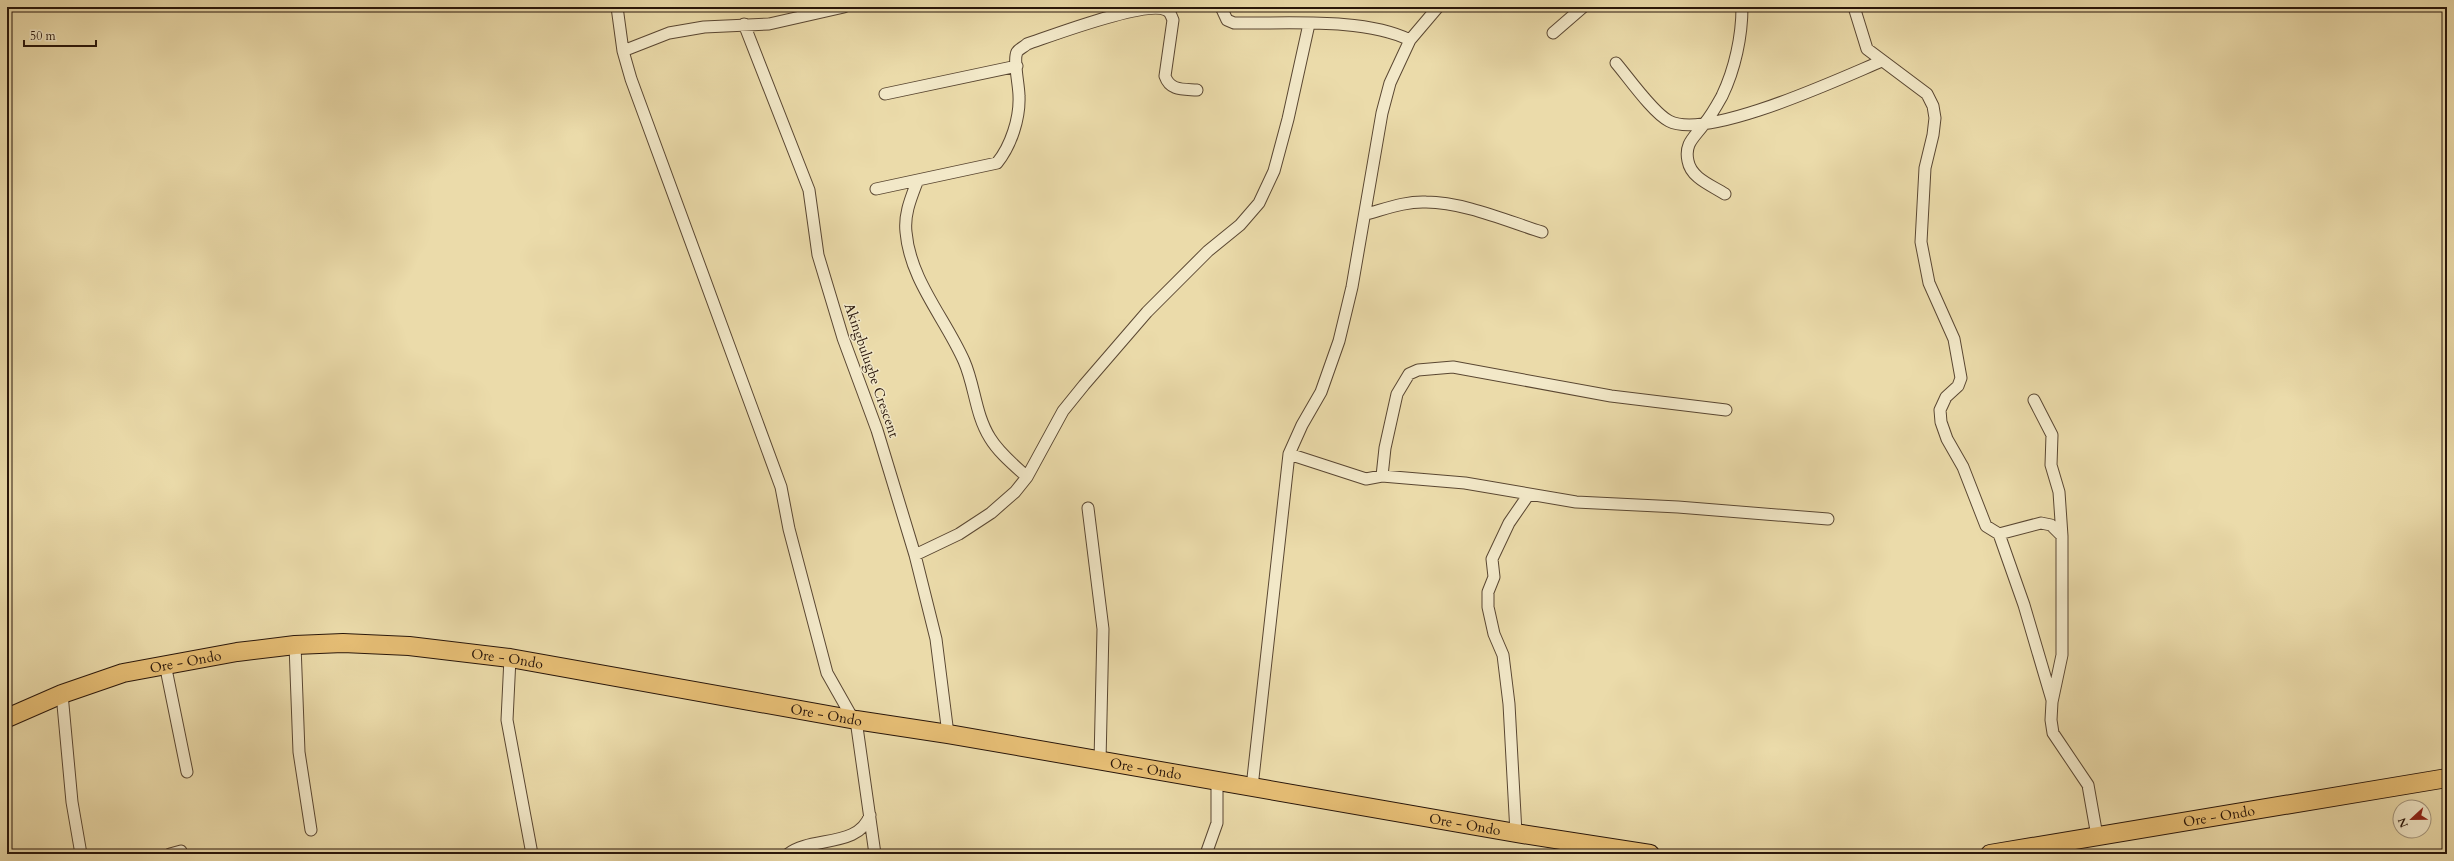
<svg xmlns="http://www.w3.org/2000/svg" width="2454" height="861" font-family="Cardo,serif">
<style>
.lines{fill:none;stroke-linecap:round;stroke-linejoin:round}
.minor-casing{stroke:#5a4732;stroke-width:13}
.primary-casing{stroke:#29160a;stroke-width:20}
.minor{stroke:#f2e8c8;stroke-width:11}
.primary{stroke:#e6be75;stroke-width:18}
.labels{text-anchor:middle;stroke-width:3;stroke-linejoin:round;paint-order:stroke}
.street-label{font-size:14px;fill:#29160a;stroke:#f2e8c8}
</style>
<rect width="100%" height="100%" fill="#ebdbaa"/>
<filter id="stains"><feTurbulence type="fractalNoise" baseFrequency=".005" numOctaves="4"/><feColorMatrix values="0 0 0 0 .2 0 0 0 0 .09 0 0 0 0 .02 0 0 0 .5 -.17"/></filter>
<radialGradient id="worn" r=".72"><stop offset=".6" stop-color="#630" stop-opacity="0"/><stop offset="1" stop-color="#630" stop-opacity=".3"/></radialGradient>
<g class="lines">
<defs>
<path id="minor" d="M617,7l6,44 8,28 150,408 8,42 38,144 26,46
M1221,7l6,13 7,3c51,1 130,-6 176,17
M1854,7l13,42 60,45 6,12 2,12 -2,17 -8,33 -4,74 8,41 25,56 7,39 -3,8 -12,11 -6,13 1,12 6,17 16,28 23,59 13,8 42,-11 10,2 11,11
M744,24l65,166 9,65 25,83 34,92 38,125 21,84 12,95
M1553,33l30,-26
M623,51l46,-18 35,-6 65,-3 75,-17
M1616,63c12,14 37,50 53,58 38,20 172,-43 213,-60
M885,94l132,-28
M917,182c-6,16 -13,32 -11,50 4,48 39,86 58,129 11,25 11,53 26,77 9,15 24,27 37,39
M876,189l121,-26c14,-17 23,-45 22,-67 0,-11 -6,-36 -2,-44 2,-3 7,-5 10,-8 24,-8 118,-44 139,-34 5,2 5,6 7,10l-8,56c5,15 18,13 32,14
M1725,194c-14,-9 -34,-16 -37,-33 -4,-18 7,-24 16,-37 7,-8 13,-19 18,-28 13,-27 20,-60 20,-89
M1366,214c19,-5 40,-13 60,-12 37,0 81,19 116,30
M2034,400l18,35 -1,30 8,27 3,44v119l-10,47 -1,18 2,13 35,52 9,51
M1289,454l77,25 16,-3 83,7 111,19 102,5 150,12
M1382,476l3,-28 12,-54 12,-20 9,-4 35,-3 158,29 115,14
M1088,508l15,121 -3,132
M1999,534l25,71 28,95
M915,555l44,-21 32,-21 24,-21 12,-15 36,-66 21,-26 63,-73 61,-61 32,-26 19,-22 15,-32 14,-52 21,-95
M295,645l4,107 12,78
M510,658l-3,62 25,134
M165,664l22,108
M62,694l10,108 9,52
M856,720l19,134
M1252,787l37,-333 13,-29 19,-33 18,-51 13,-54 30,-174 8,-30 20,-43 28,-33
M1516,833l-7,-129 -6,-49 -9,-21 -6,-27v-15l6,-15 -2,-18 17,-36 20,-29
M170,854l11,-3
M788,854c23,-18 71,-6 82,-39
M1206,854l11,-31v-42"/>
<g id="primary">
<path id="s1" d="M7,718l55,-24 61,-21 114,-21 58,-7 48,-2 66,3 101,12 346,62 92,14 568,99 134,21"/>
<path id="s2" d="M1990,854l457,-76"/>
</g>
</defs>
<use href="#minor" class="minor-casing"/>
<use href="#primary" class="primary-casing"/>
<use href="#minor" class="minor"/>
<use href="#primary" class="primary"/>
</g>
<g class="labels">
<g class="street-label">
<text transform="translate(872 370) rotate(71)" y="5">Akingbulugbe Crescent</text>
<text dy="5" stroke="none"><textPath href="#s1" startOffset="512">Ore - Ondo</textPath></text>
<text dy="5" stroke="none"><textPath href="#s1" startOffset="188">Ore - Ondo</textPath></text>
<text dy="5" stroke="none"><textPath href="#s1" startOffset="836">Ore - Ondo</textPath></text>
<text dy="5" stroke="none"><textPath href="#s1" startOffset="1160">Ore - Ondo</textPath></text>
<text dy="5" stroke="none"><textPath href="#s2" startOffset="232">Ore - Ondo</textPath></text>
<text dy="5" stroke="none"><textPath href="#s1" startOffset="1484">Ore - Ondo</textPath></text>
</g>
</g>
<rect width="2454" height="861" fill="none" stroke="#ebdbaa" stroke-width="24"/>
<rect x="8" y="8" width="2438" height="845" fill="none" stroke="#29160a" stroke-width="2"/>
<rect x="12" y="12" width="2430" height="837" fill="none" stroke="#29160a"/>
<g transform="translate(2412 819) rotate(248)"><circle r="19" fill="#f2e8c8" stroke="#a2947c"/>
<path d="M0-3L7 15L0 10L-7 15Z" fill="#8f2418"/>
<text y="-6" font-size="11" font-weight="bold" text-anchor="middle" fill="#29160a">N</text>
</g>
<path d="M24 40v6h72v-6" fill="none" stroke="#29160a" stroke-width="2"/>
<text x="30" y="40" font-size="12" fill="#29160a" stroke="#f2e8c8" stroke-width="3" paint-order="stroke">50 m</text>
<rect width="100%" height="100%" filter="url(#stains)"/>
<rect width="100%" height="100%" fill="url(#worn)"/>
</svg>
